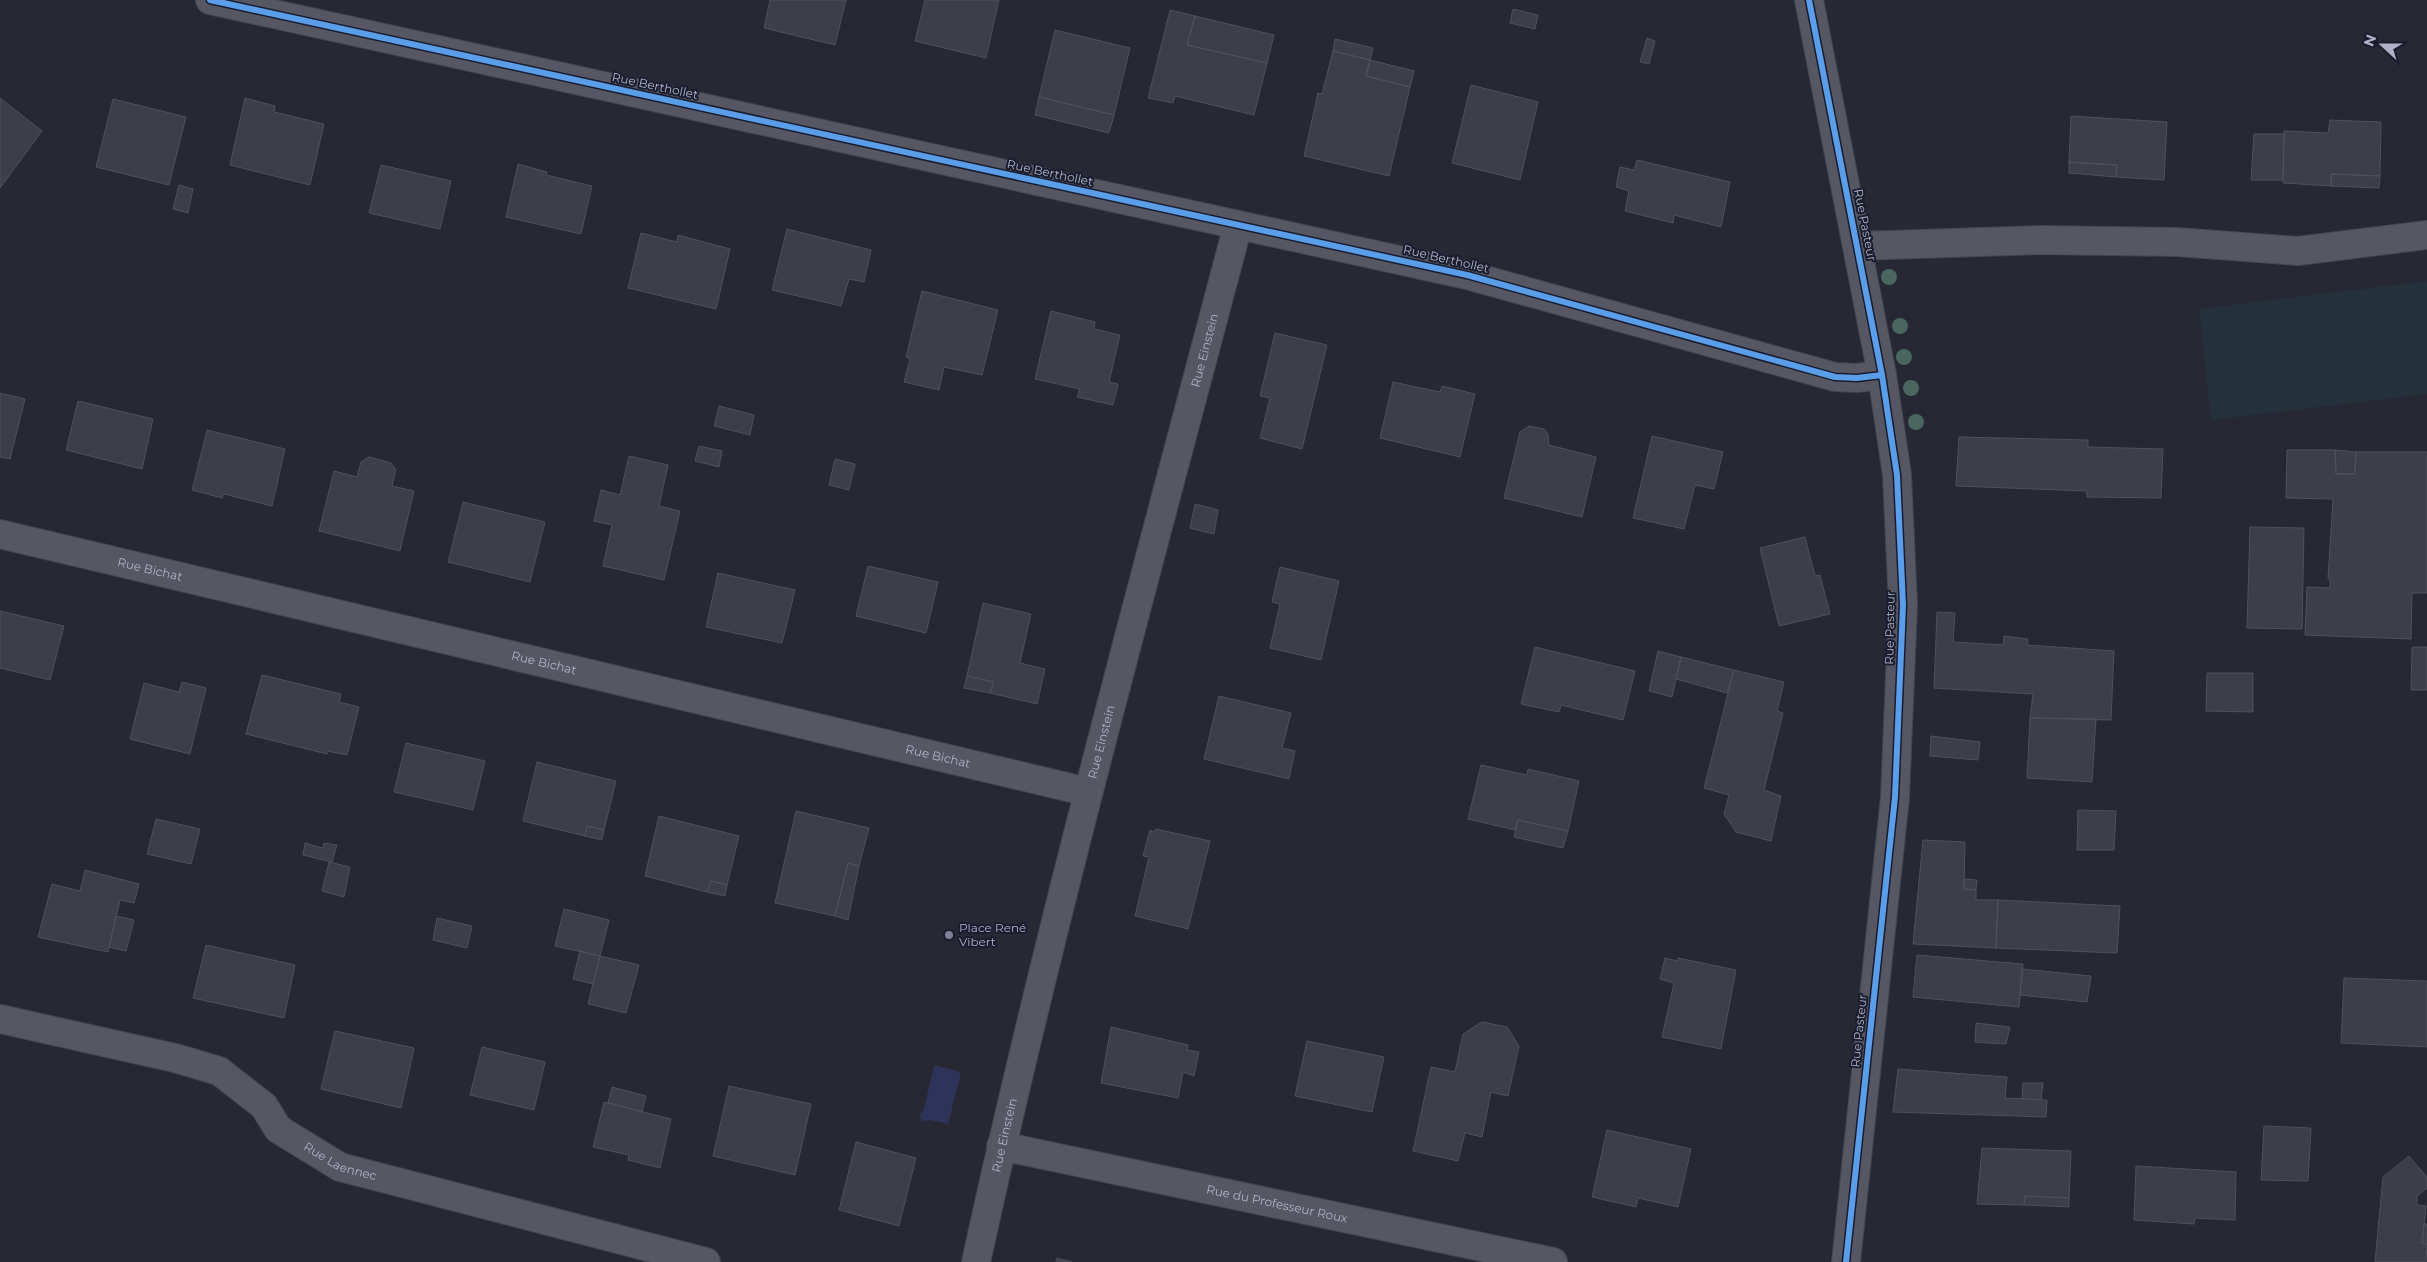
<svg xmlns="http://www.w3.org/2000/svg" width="2427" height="1262" font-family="Montserrat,sans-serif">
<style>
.green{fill:#24303a}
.water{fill:#2f335a}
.building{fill:#3d3e4a;stroke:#4e505c}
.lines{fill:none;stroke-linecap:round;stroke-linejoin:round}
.minor-casing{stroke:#43454e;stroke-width:30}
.minor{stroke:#565763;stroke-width:28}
.cycleway-casing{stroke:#1a1c2f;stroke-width:9}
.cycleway{stroke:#5a9eea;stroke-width:6}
.tree{fill:#4a665f}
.poi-dot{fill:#7f8194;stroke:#1a1c2f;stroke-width:2}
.labels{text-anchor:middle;stroke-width:4;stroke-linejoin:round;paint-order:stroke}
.street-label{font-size:12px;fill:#afb1c7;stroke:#1a1c2f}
.poi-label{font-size:12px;fill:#afb1c7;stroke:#1a1c2f;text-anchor:start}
</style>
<rect width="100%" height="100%" fill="#272834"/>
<path class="green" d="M2427,281v113l-216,26 -12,-111z"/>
<path class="water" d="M934,1065l27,7 -13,52 -18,-4 -8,1 -3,-6 5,-6z"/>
<path class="building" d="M770,0h76l-11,45 -71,-17z
M925,0h74l-13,58 -71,-17z
M1513,9l25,6 -3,14 -25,-6z
M1170,10l25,6 -8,29 80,18 -13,52 -79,-19 -2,7 -25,-5z
M1195,16l79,19 -7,28 -80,-18z
M1055,30l75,18 -16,67 -75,-18z
M1647,38l8,3 -6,23 -9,-2z
M1335,39l38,9 -3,12 -37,-9z
M1333,51l37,9 -4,16 44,11 -21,89 -85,-20 14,-63 4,1z
M1370,60l44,11 -4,16 -44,-11z
M1471,85l67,17 -18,78 -68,-17z
M1039,97l75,18 -5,18 -74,-18z
M0,98l42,33 -42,57z
M245,98l30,8 -1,6 50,12 -14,61 -80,-20z
M113,99l73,18 -17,68 -73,-18z
M2071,116l96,6 -3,58 -48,-3 1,-12 -48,-3z
M2330,120l51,2 -1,54 -49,-2v12l-48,-3 1,-52 44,2z
M2254,134h30l-1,46h-32z
M1637,160l93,22 -9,45 -47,-12 -1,8 -48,-12 4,-20 -13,-4 4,-20 14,3z
M2069,162l48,3 -1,12 -47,-4z
M518,164l29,8 -1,3 46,11 -11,48 -75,-17z
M381,165l70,16 -11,48 -71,-16z
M2331,174l49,2 -1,12 -48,-2z
M179,185l14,4 -5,24 -15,-4z
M787,229l84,21 -7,32 -15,-3 -8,27 -69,-16z
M641,233l36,9 1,-7 52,14 -14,60 -88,-21z
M922,291l76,19 -16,65 -38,-8 -5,23 -35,-8 6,-23 -4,-2z
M1051,311l44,11 -1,7 26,6 -11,47 9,2 -5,21 -36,-8 3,-8 -45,-10z
M1275,333l52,12 -25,104 -42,-11 10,-40 -10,-2z
M1393,382l47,10 2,-6 33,8 -15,63 -80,-19z
M0,393l25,6 -15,60 -10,-2z
M78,401l75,18 -11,50 -76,-19z
M719,406l35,9 -4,20 -36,-9z
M1529,426l15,3 4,5 1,11 47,12 -14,60 -78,-19 16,-66z
M207,430l78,19 -13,57 -48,-12 -2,4 -30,-8z
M1652,436l71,16 -9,37 -19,-4 -11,44 -51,-11z
M1959,437l129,3v7l75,2 -2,49 -74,-1v-6l-131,-5z
M699,446l23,5 -3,16 -24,-6z
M2287,450h48l1,24h19l1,-22h71v141h-15l-1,46 -106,-4 2,-48 23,1v-9l-2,-1 5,-79 -47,-1z
M2335,450l21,2 -1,22h-19z
M629,456l39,9 -9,41 21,5 -16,69 -61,-14 9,-41 -18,-4 7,-31 19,5z
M369,457l22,6 5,7 -4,16 22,5 -14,60 -81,-20 15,-60 23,6 4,-15z
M835,459l20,5 -6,26 -20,-5z
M463,502l82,20 -15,60 -82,-20z
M1195,504l23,6 -4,24 -24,-6z
M2250,527l54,1 -2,101 -55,-1z
M1805,537l10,39 5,-1 10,39 -51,12 -19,-78z
M868,566l70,16 -12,51 -70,-17z
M1280,567l59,14 -18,79 -51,-12 10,-44 -8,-2z
M718,573l77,17 -13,53 -76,-16z
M983,603l48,11 -11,49 25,6 -8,35 -47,-11 4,-11 -27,-6z
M0,611l64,15 -14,54 -50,-12z
M1937,612l18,1 -2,29 50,3 1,-9 24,3 -1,6 87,6 -3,69 -81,-2 3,-24 -99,-6z
M1535,647l100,24 -12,49 -62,-15 -2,7 -38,-8z
M2412,647h15v43h-16z
M1658,651l23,6 -9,40 -23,-6z
M1681,657l53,13 -7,23 -51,-14z
M1734,670l50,12 -7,29 6,2 -19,77 17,6 -10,45 -35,-9 -12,-18 5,-19 -25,-7z
M2207,673h46v39l-47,-1z
M262,675l79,19 -2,8 20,5 -12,48 -20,-4v3l-81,-20z
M967,676l27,6 -4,11 -26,-5z
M182,682l24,6 -16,66 -60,-15 14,-56 35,9z
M1219,696l72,17 -9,35 13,3 -6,28 -85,-20z
M2030,718l66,1 -4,63 -65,-4z
M1931,736l49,6 -2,18 -48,-4z
M406,743l79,18 -12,49 -79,-18z
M537,762l79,19 -12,49 -17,-4 -2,10 -62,-15z
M1481,765l46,10 1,-6 51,12 -11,50 -50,-11 -3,10 -47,-11z
M2078,810l38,1 -2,39h-37z
M796,811l73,17 -10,38 -11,-3 -13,53 -60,-13z
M659,816l80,20 -12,49 -16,-4 -4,11 -62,-16z
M156,819l44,10 -9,35 -44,-10z
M1518,820l50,11 -5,17 -49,-11z
M587,826l17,4 -2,10 -17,-4z
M1156,829l54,12 -22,88 -53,-13 14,-59 -6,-1 7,-26 4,2z
M1923,840l42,2 -1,47 12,1v10h22l-2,48 -83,-4z
M305,843l18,5 1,-5 13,2 -5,17 -29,-7z
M329,862l21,5 -6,30 -22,-6z
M848,863l11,3 -11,54 -13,-4z
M85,870l54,14 -5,19 -14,-3 -12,52 -70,-15 14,-53 28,7z
M1964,879l13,1 -1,10 -12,-1z
M711,881l16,4 -2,11 -18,-4z
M1998,900l122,6 -3,47 -121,-5z
M564,909l45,11 -9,36 -45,-10z
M116,916l18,4 -8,31 -17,-4z
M437,918l35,8 -5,22 -34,-8z
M206,945l89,20 -11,53 -91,-20z
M580,951l20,5 -7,28 -20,-5z
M1917,955l106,9 -4,43 -106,-10z
M600,956l39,9 -13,48 -38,-9z
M1665,958l13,3v-3l58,12 -15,79 -59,-12 12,-54 -14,-4z
M2022,969l69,7 -4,26 -67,-7z
M2344,978l83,3v66l-86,-4z
M1482,1022l25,5 12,19 -11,50 -17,-4 -9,45 -17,-4 -7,28 -45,-10 18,-84 24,5 8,-38z
M1976,1023l34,4 -4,17 -31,-2z
M1111,1027l77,18 -1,5 12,2 -5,24 -11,-4 -5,26 -77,-15z
M335,1031l79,17 -13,60 -80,-19z
M1307,1041l77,16 -12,55 -77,-16z
M482,1047l63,15 -11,48 -64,-15z
M1898,1069l109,8 -2,21 42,2 -1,17 -153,-5z
M2023,1083h20l-2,17 -19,-1z
M729,1086l82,18 -16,71 -82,-19z
M612,1087l34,9 -4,16 -34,-9z
M604,1102l67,17 -11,49 -32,-8 1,-5 -36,-8z
M2264,1126l47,2 -3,53 -47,-1z
M1607,1130l84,19 -13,58 -40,-9 -2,9 -44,-10z
M856,1142l60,16 -17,68 -60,-16z
M1982,1148l89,3 -2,47 -44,-2 -1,9 -47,-1z
M2409,1156l18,21v11l-10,8v9l9,1 -4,37 5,1 -1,18h-51l8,-85z
M2136,1166l100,6 -1,48 -40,-2 -1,6 -60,-4z
M2025,1196l44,2v9l-45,-2z
M2424,1224h3v20l-5,-1z
M1057,1258l15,4h-16z"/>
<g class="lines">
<defs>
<g id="minor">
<path d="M210,0l1257,275 368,102 22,1 25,-3"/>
<path d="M1809,0l73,375 15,100 6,130 -8,192 -49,465"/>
<path d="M1858,246l181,-6 138,2 121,9 129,-16"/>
<path id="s1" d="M0,534l1088,258"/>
<path id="s2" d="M0,1019l175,39 44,13 45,35 14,23 62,38 366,95"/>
<path id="s3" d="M1001,1146l552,116"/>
<path id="s4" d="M976,1262c76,-348 171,-692 262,-1037"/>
</g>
</defs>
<use href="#minor" class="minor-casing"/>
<use href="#minor" class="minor"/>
<defs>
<path id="cycleway" d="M210,0l1257,275 368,102 22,1 25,-3
M1809,0l73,375 15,100 6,130 -8,192 -49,465"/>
</defs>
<use href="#cycleway" class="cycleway-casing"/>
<use href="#cycleway" class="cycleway"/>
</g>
<g class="tree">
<circle cx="1889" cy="277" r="8"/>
<circle cx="1900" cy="326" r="8"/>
<circle cx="1904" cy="357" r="8"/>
<circle cx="1911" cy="388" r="8"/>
<circle cx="1916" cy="422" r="8"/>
</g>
<circle class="poi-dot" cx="949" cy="935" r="5"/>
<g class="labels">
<g class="street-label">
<text transform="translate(655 86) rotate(12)" y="4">Rue Berthollet</text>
<text transform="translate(1050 173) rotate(12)" y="4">Rue Berthollet</text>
<text transform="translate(1865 225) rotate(79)" y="4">Rue Pasteur</text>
<text transform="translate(1446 259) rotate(13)" y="4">Rue Berthollet</text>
<text dy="4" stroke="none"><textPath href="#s4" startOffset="940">Rue Einstein</textPath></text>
<text dy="4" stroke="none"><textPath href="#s1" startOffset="154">Rue Bichat</textPath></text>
<text transform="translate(1890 628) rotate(-89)" y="4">Rue Pasteur</text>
<text dy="4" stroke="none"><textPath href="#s1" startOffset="559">Rue Bichat</textPath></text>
<text dy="4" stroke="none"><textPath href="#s4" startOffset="535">Rue Einstein</textPath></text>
<text dy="4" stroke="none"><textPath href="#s1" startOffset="964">Rue Bichat</textPath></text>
<text transform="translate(1859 1031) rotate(-84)" y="4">Rue Pasteur</text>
<text dy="4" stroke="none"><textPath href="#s4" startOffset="130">Rue Einstein</textPath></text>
<text dy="4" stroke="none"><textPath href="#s2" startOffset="380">Rue Laennec</textPath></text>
<text dy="4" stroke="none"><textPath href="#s3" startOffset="282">Rue du Professeur Roux</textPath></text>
</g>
<g class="poi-label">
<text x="959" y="932">Place René<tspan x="959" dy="14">Vibert</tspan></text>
</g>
</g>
<g transform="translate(2382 45) rotate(291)" stroke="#1a1c2f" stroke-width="4" paint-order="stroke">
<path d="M0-4L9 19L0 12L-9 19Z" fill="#afb1c7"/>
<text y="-8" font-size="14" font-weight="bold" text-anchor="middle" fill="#afb1c7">N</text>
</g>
</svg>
